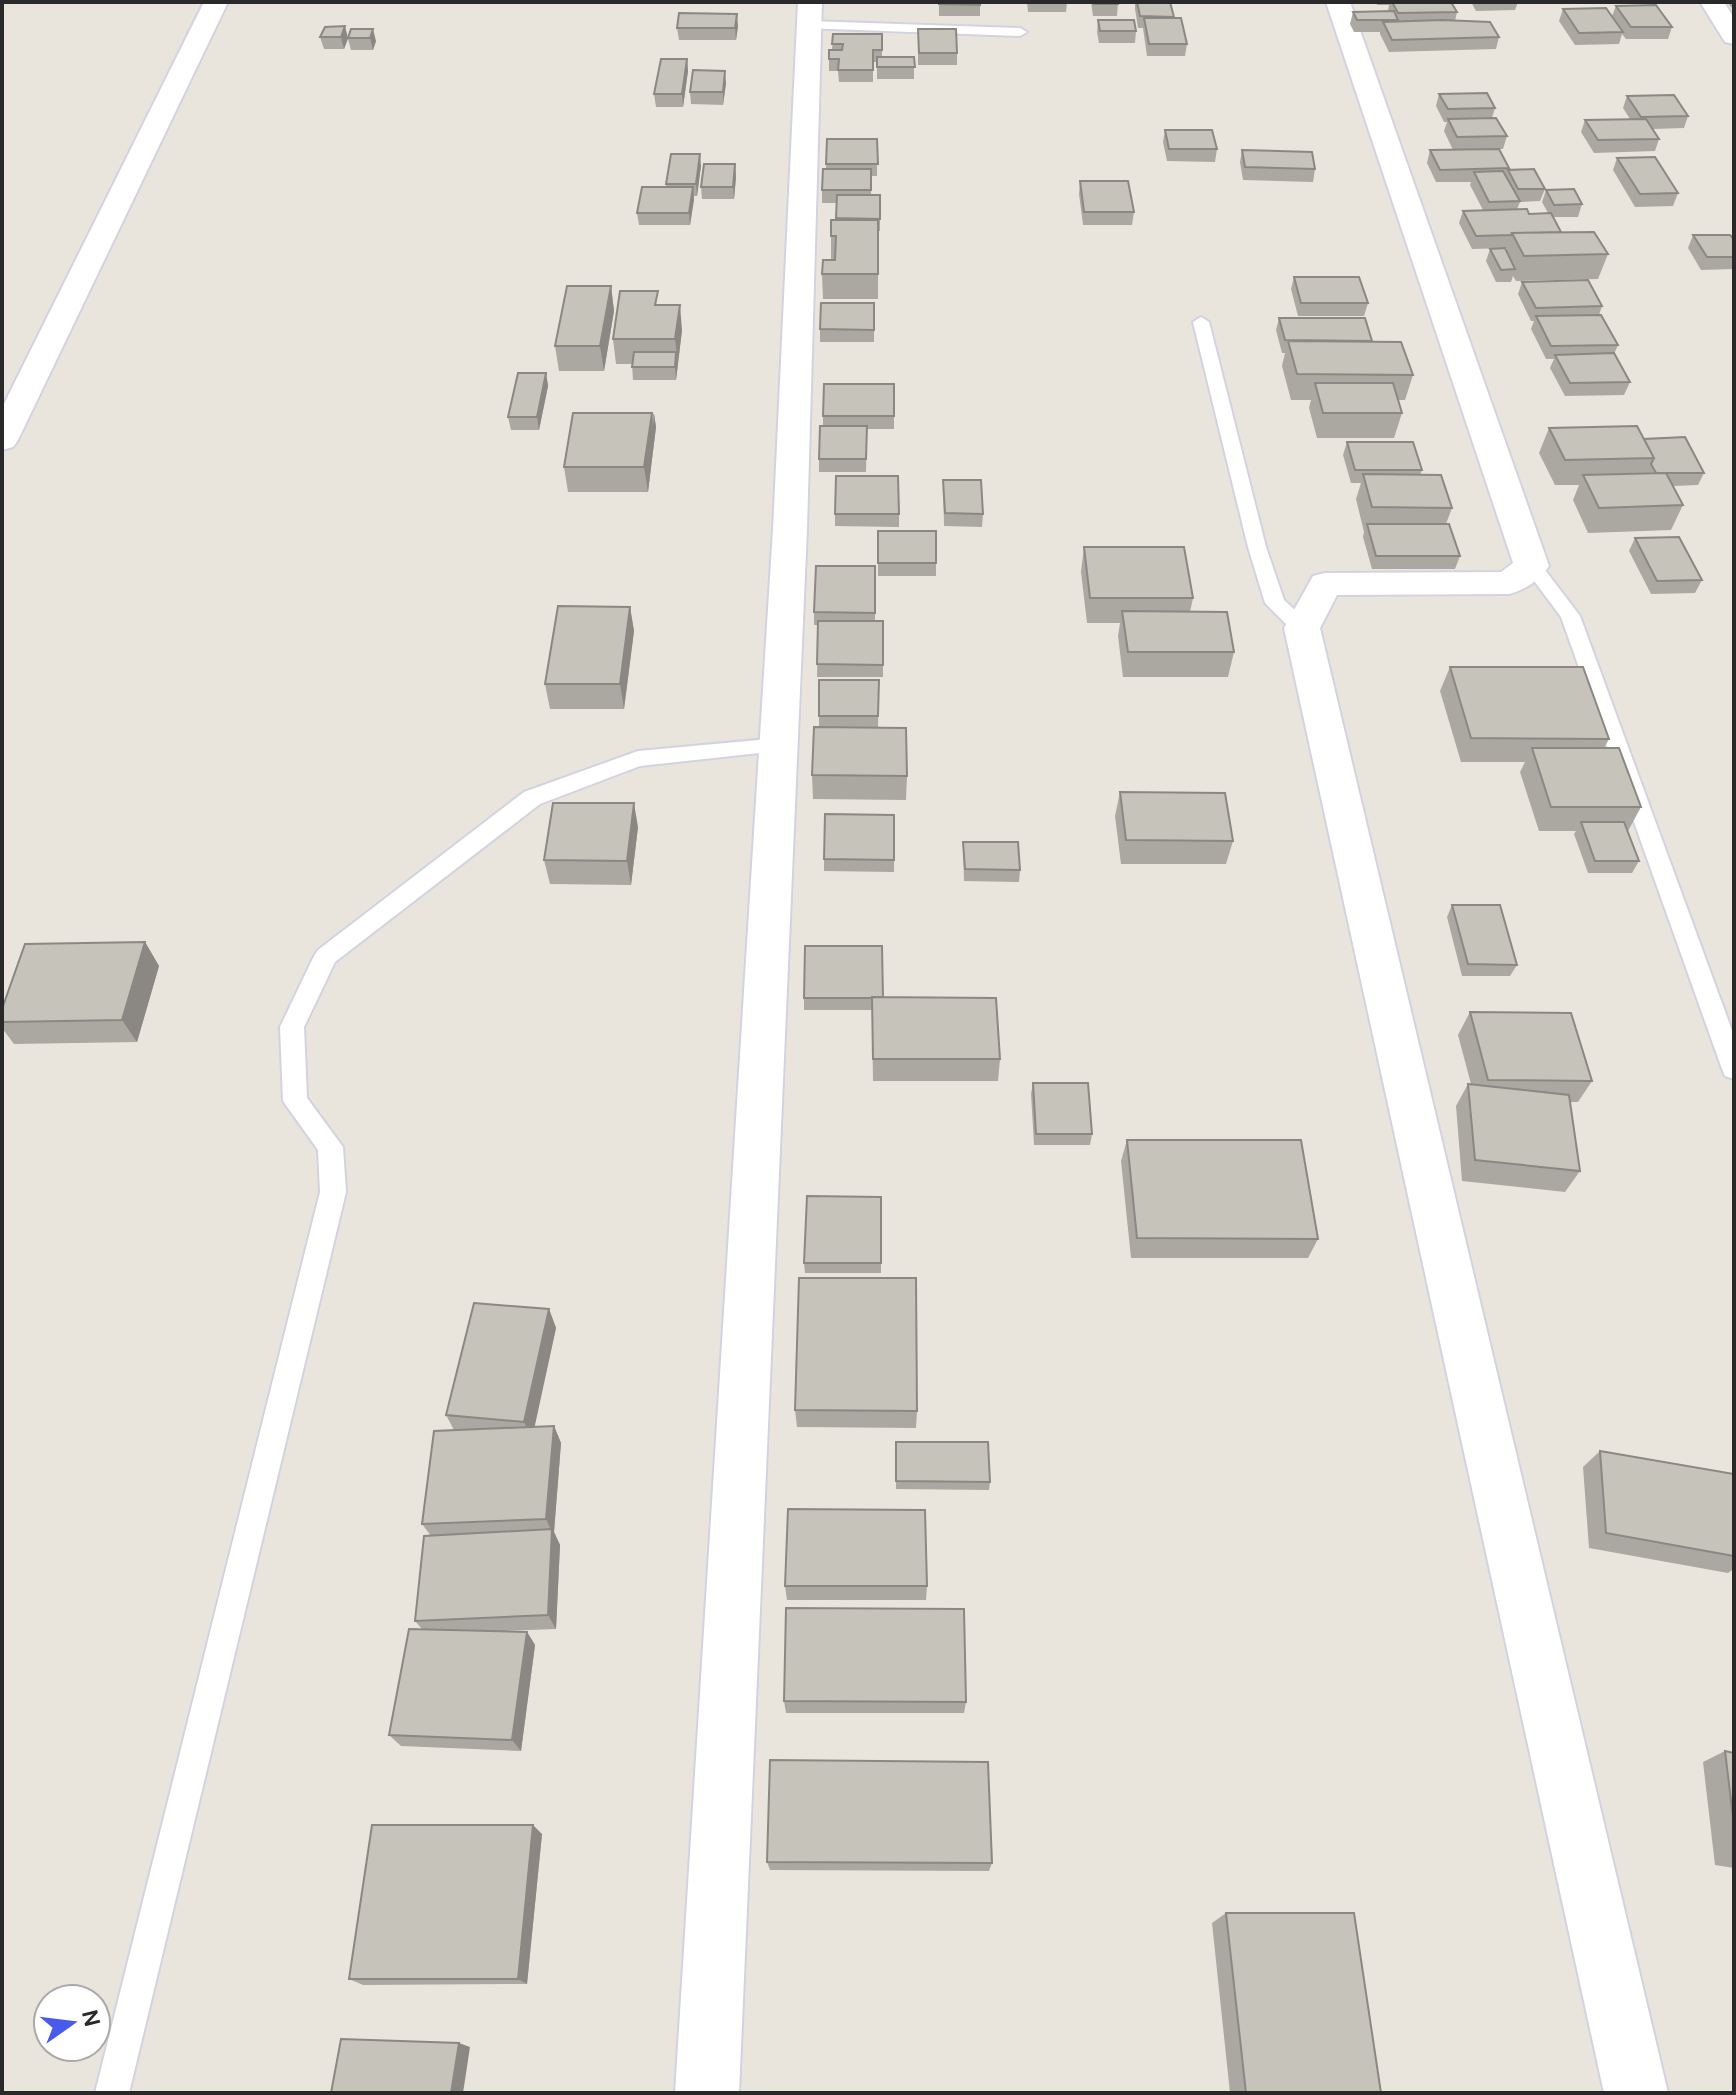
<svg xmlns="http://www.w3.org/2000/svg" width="1736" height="2095" font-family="'DM Sans',sans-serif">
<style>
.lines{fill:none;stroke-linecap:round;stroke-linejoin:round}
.lane-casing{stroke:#d2d3e1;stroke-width:4}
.street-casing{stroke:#d2d3e1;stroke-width:4}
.lane{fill:#fff;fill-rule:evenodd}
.street{fill:#fff;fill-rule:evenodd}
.wall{fill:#aaa8a1}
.shaded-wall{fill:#8b8883}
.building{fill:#c6c3bb;stroke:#8b8883;stroke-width:2}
</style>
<rect width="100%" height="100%" fill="#eae5dc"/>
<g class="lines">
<defs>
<path id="lane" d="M809,21l211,7 7,4 -7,4 -216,-8v-6z
M1201,317l8,5 57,225 18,53 25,23 3,5 -3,5h-14l-30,-30 -17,-56 -55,-225z
M1532,560l7,2 41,54 154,420v43l-9,-3 -3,-7 -161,-452 -38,-51z
M779,738l7,2 3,5 -3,5 -146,16 -100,38 -205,158 -31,65 3,71 36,49 3,45 -217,901h-34l225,-901 -2,-42 -35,-49 -3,-74 34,-71 4,-6 206,-158 114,-41z"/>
<path id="street" d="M204,2h24l-210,438 -5,7 -11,3v-42z
M798,2h24l-15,527 -68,1564h-64l98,-1564z
M1326,2h24l199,564c-9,14 -24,24 -40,28l-172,1 -17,33 348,1465h-64l-320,-1465 29,-52 12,-3 176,-1 12,-9z
M1700,2h24l10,16v26l-9,-2z"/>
</defs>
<use href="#lane" class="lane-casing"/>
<use href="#street" class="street-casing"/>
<use href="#lane" class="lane"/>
<use href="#street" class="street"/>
</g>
<path class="wall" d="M939,2h41v14h-41z
M1027,2h40l-1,10h-38z
M1091,2h27l-1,14h-24z
M1135,2h35l4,16 13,26 -2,12h-38l-4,-28h-5l-3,-19z
M1200,2h46v2h-46z
M1376,2h75l6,10 -2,9 44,16 -3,12 -107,3 -9,-18v-2h-26l-4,-8 3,-12 35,-1 1,-6h-12z
M1471,2h47l-3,8 -39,1z
M1727,2h7v6h-2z
M1616,6l56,21 -4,12h-42l-4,-5 -3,10 -44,1 -16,-24 4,-12 49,7z
M1098,20l38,11 -1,12h-36l-2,-11z
M738,26l-2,14h-57l-2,-12z
M325,27l23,11 3,-9 25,12 -3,9h-22l-3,-11 -4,10h-20l-4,-12z
M918,29l39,24v12h-39z
M833,34h49v23h32v22h-37v-17h-4v20h-34l-1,-11h-9v-21h3z
M687,59l1,12 -5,36h-27l-2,-13z
M726,83l-3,22 -32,-1 -1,-12z
M1439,94l56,14 -3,10 15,18 -4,13 -50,1 -9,-19 3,-9h-3l-8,-16z
M1627,96l61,20 -4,12 -31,1 6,10 -4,12 -61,2 -13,-21 4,-12 45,-1 -7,-11z
M1165,130l52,19 -2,13 -48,-1 -4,-19z
M827,139h50v37h-6v19h9v36h-2v68h-55l-1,-25 9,-14v-40h5l1,-17h-15v-13l4,-21z
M1499,149l9,20 37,20 -5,12 -20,1 -3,7 12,5 19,-1 -6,-11 4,-12 36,14 -4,13h-25l8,15 47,22 -10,25 -82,2 -3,-5 -2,6h-15l-10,-21 4,-12 16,2 1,-3 -35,1 -13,-26 4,-12 20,-1 -13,-25 1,-3h-35l-9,-19 3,-13z
M1242,150l73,19 -2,13 -70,-2 -3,-18z
M1617,158l61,35 -5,13 -38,1 -22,-37z
M735,164l1,13 -2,22h-32l-1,-12z
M701,166l-4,30h-3l-4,29h-51l-2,-12 29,-26v-3z
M1080,181l54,31 -2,13h-49l-4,-31z
M1693,235l41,5v29l-33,1 -13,-22z
M1294,277l74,26 -4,13h-66l-7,-27z
M1522,282l80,24 -3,9 19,30 -4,9 16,28 -6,13 -59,1 -15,-28 4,-9h-8l-15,-30 3,-8h-3l-13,-27z
M611,286l3,25 -10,60h-45l-4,-25z
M874,303v39h-54v-13z
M659,305l23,25 -6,50h-43l-1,-16h-16l-3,-25z
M1279,318l93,23 41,34 -8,25h-7l4,13 -8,25h-77l-8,-30 2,-8h-20l-9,-34 3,-13h-3l-6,-23z
M546,373l2,13 -9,44h-28l-3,-13z
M894,384v45h-27l-1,43h-47v-13l4,-33v-10z
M652,414h2l2,13 -8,65h-80l-4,-25z
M1549,428l95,11 60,34 -6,12 -25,1 10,19 -12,25 -83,3 -15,-33 6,-15h-24l-16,-32z
M1347,442l75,28 -2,5 32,33 -6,16 14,32 -5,13h-83l-9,-32 1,-5 -8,-33 5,-16h-10l-8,-28z
M943,480l40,34 -1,13 -38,-1z
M835,514h64v13l-64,-1z
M878,531l58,32v13h-58z
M1635,538l67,42 -7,13 -44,1 -22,-43z
M1084,547l109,51 -3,14 44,40 -6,25h-105l-5,-41 2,-13h-33l-6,-51z
M875,566v55h8v56h-66l1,-52h-4v-13z
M630,607l4,24 -10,78h-74l-5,-25z
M1450,667l159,72 -5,9 37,59 -13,24 11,30 -7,12h-44l-14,-39 2,-3h-37l-19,-59 5,-10h-64l-21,-71z
M879,680l-1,47 29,49 -1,24 -93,-1 -1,-24 7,-48v-11z
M1120,792l113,49 -7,23h-105l-6,-48z
M894,815v57l-70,-1v-12z
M638,827l-7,58 -81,-1 -6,-24z
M963,842l57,28 -1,12 -55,-1z
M1452,905l65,60 -7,11h-48l-15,-59z
M145,942l14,24 -22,76 -123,2 -12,-16v-19z
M883,997l117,62 -2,22h-125l-1,-71h-68v-12z
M1470,1012l122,69 -14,21h-8l10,69 -15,21 -103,-11 -6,-75 12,-22h3l-13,-49z
M1033,1083l59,51 -2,11h-56l-3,-51z
M1127,1140l191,99 -10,19h-177l-10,-97z
M881,1197v76h-76l-1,-10z
M549,1309l7,19 -22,98h20l7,17 -7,89 6,13 -4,84 -52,2 23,1 8,13 -14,106 -120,-5 -12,-11 33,-106 -7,-8 16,-85 -9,-12 32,-94 -8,-15z
M795,1410l122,1 -1,17 -119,-1z
M896,1442l94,40 -1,8 -93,-1z
M1600,1451l134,23v95l-6,4 -139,-25 -6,-81z
M785,1586h142l-1,14h-139z
M784,1701l182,1 -2,11h-178z
M1725,1751l9,2v115l-19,-3 -12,-103z
M542,1834l-15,150 -164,1 -14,-6z
M767,1862l225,1 -3,8 -219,-1z
M1226,1913l155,180h-151l-18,-170z"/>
<path class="shaded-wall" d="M737,14l1,12 -2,14 -1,-12z
M345,26l3,12 -4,11 -3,-12z
M373,29l3,12 -3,9 -3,-12z
M687,59l1,12 -5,36 -1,-13z
M725,71l1,12 -3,22v-13z
M700,154l1,12 -4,30 -1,-12z
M735,164l1,13 -2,22 -1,-12z
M693,187l1,13 -4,25 -1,-12z
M611,286l3,25 -10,60 -4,-25z
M680,305l2,25 -4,34 -3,-25z
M676,352l2,12 -2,16 -1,-13z
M546,373l2,13 -9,44 -2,-13z
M652,413l1,13 1,-12 2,13 -8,65 -4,-25z
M630,607l4,24 -10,78 -4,-25z
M634,803l4,24 -7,58 -4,-24z
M145,942l14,24 -22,76 -15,-22z
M549,1309l7,19 -24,111 -8,-17z
M554,1426l7,17 -7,89 6,13 -4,84 -8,-14 4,-83 -6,-13z
M527,1632l8,13 -14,106 -9,-11z
M533,1825l9,9 -15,150 -9,-5z
M459,2043l11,4 -7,46h-12z"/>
<path class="building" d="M939,2h41v3l-41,-1z
M1094,2h24v2h-24z
M1137,2h33l4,15 -34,-1z
M1392,2h59l6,10 -59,1z
M1656,5l16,22h-41l-15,-21z
M1606,8l17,24 -44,1 -16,-24z
M1394,11l4,9h-41l-4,-8z
M679,13l58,1 -2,14h-58z
M1144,18h37l6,26h-38z
M1098,20h36l2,11h-36z
M1442,20l48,2 9,15 -107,3 -9,-18z
M345,26l-4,11h-21l5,-10z
M351,29h22l-3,9h-22z
M918,29h38l1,24h-38z
M833,34h49v16h-9v20h-35l1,-11h-10v-9h13l1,-6h-11z
M877,57h37l1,10h-38z
M661,59h26l-5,35h-28z
M693,70l32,1 -2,21h-33z
M1487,93l8,15 -47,1 -9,-15z
M1674,95l14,21 -47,1 -14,-21z
M1496,118l11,18 -50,1 -9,-18z
M1646,119l13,20 -61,1 -13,-20z
M1165,130h47l5,19h-48z
M827,139h50l1,25h-52z
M1499,149l10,19 -69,2 -10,-20z
M1242,150l70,2 3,17 -70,-2z
M671,154h29l-4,30h-30z
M1655,157l23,36 -38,1 -23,-36z
M704,164h31l-2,23h-32z
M823,169h48v21h-49z
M1534,169l11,20h-27l-10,-19z
M1503,171l17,30 -31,1 -15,-30z
M1080,181h48l6,31h-50z
M642,187h51l-4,26h-52z
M1574,189l8,15 -28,1 -8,-15z
M837,195h43v24l-44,-1z
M1527,209l2,5 22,-1 10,19 -49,1 -1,2 -35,1 -13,-25z
M831,220h47v54h-56l1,-14h12l1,-24h-5z
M1594,232l14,22 -84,2 -12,-23z
M1693,235h37l4,5v17h-27z
M1505,248l10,21 -14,1 -11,-21z
M1294,277h65l9,26h-67z
M1588,280l14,26 -66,2 -14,-26z
M567,286h44l-11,60h-45z
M620,291h38l-3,14h25l-5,34h-62z
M821,303h53v27l-54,-1z
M1601,315l17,30 -67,1 -15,-30z
M1279,318h86l7,23 -87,-1z
M1288,341l113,1 12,33 -116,-1z
M634,352h42l-1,15h-43z
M1614,353l16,29 -60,1 -15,-28z
M518,373h28l-9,44h-29z
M1315,383h78l9,30h-79z
M824,384h70v32h-71z
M573,413h79l-8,54h-80z
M820,426h47l-1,33h-47z
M1637,426l17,32 -89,2 -16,-32z
M1685,437l19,36h-48l-5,-9 3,-6 -10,-19z
M1347,442h66l9,28h-67z
M1666,473l17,32 -84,3 -16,-33z
M1363,474l78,1 11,33 -80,-1z
M836,476h62l1,38h-64z
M943,480h38l2,34 -38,-1z
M1367,524h82l11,32h-84z
M878,531h58v32h-58z
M1679,537l23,43 -45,1 -22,-43z
M1084,547h100l9,51h-103z
M816,566h59v47l-61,-1z
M558,606l72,1 -10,77h-75z
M1122,611l105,1 7,40h-106z
M818,621h65v44l-66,-1z
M1450,667h133l26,72 -138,-1z
M819,680h60l-1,36h-59z
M814,727l92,1 1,48 -95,-1z
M1532,748h87l22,59h-90z
M1120,792l105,1 8,48 -107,-1z
M553,803h81l-7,58 -83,-1z
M825,814l69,1v45l-70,-1z
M1581,822h43l15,39h-44z
M963,842h55l2,28 -55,-1z
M1452,905h48l17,60 -49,-1z
M145,942l-23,78 -120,2v-13l23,-65z
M805,946h77l1,51h-11v1h-68z
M872,997l124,1 4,61h-127z
M1470,1012l101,1 21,68 -104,-1z
M1033,1083h55l4,51h-56z
M1468,1084l101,11 11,76 -105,-11z
M1127,1140h174l17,99 -181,-1z
M807,1196l74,1v66h-77z
M799,1278h117l1,133 -122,-1z
M474,1303l75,6 -25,113 -78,-7z
M554,1426l-8,93 -124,5 12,-93z
M896,1442h92l2,40 -94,-1z
M1600,1451l134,23v82l-128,-23z
M788,1509l137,1 2,76h-142z
M552,1529l-4,86 -133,6 9,-85z
M786,1608l178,1 2,93 -182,-1z
M409,1629l118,3 -15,108 -123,-5z
M1725,1751l9,2v72z
M770,1760l218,2 4,101 -225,-1z
M372,1825h161l-15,154h-169z
M1226,1913h128l27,180h-135z
M341,2039l118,4 -8,50h-120z"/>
<rect width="1736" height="2095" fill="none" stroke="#292929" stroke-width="8"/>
<g transform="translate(72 2023) rotate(76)"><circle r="38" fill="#ffffff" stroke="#a9a9a9" stroke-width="2"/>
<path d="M0-6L14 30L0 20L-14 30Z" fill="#4a5ae9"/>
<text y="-12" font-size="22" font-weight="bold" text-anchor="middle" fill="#292929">N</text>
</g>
</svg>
